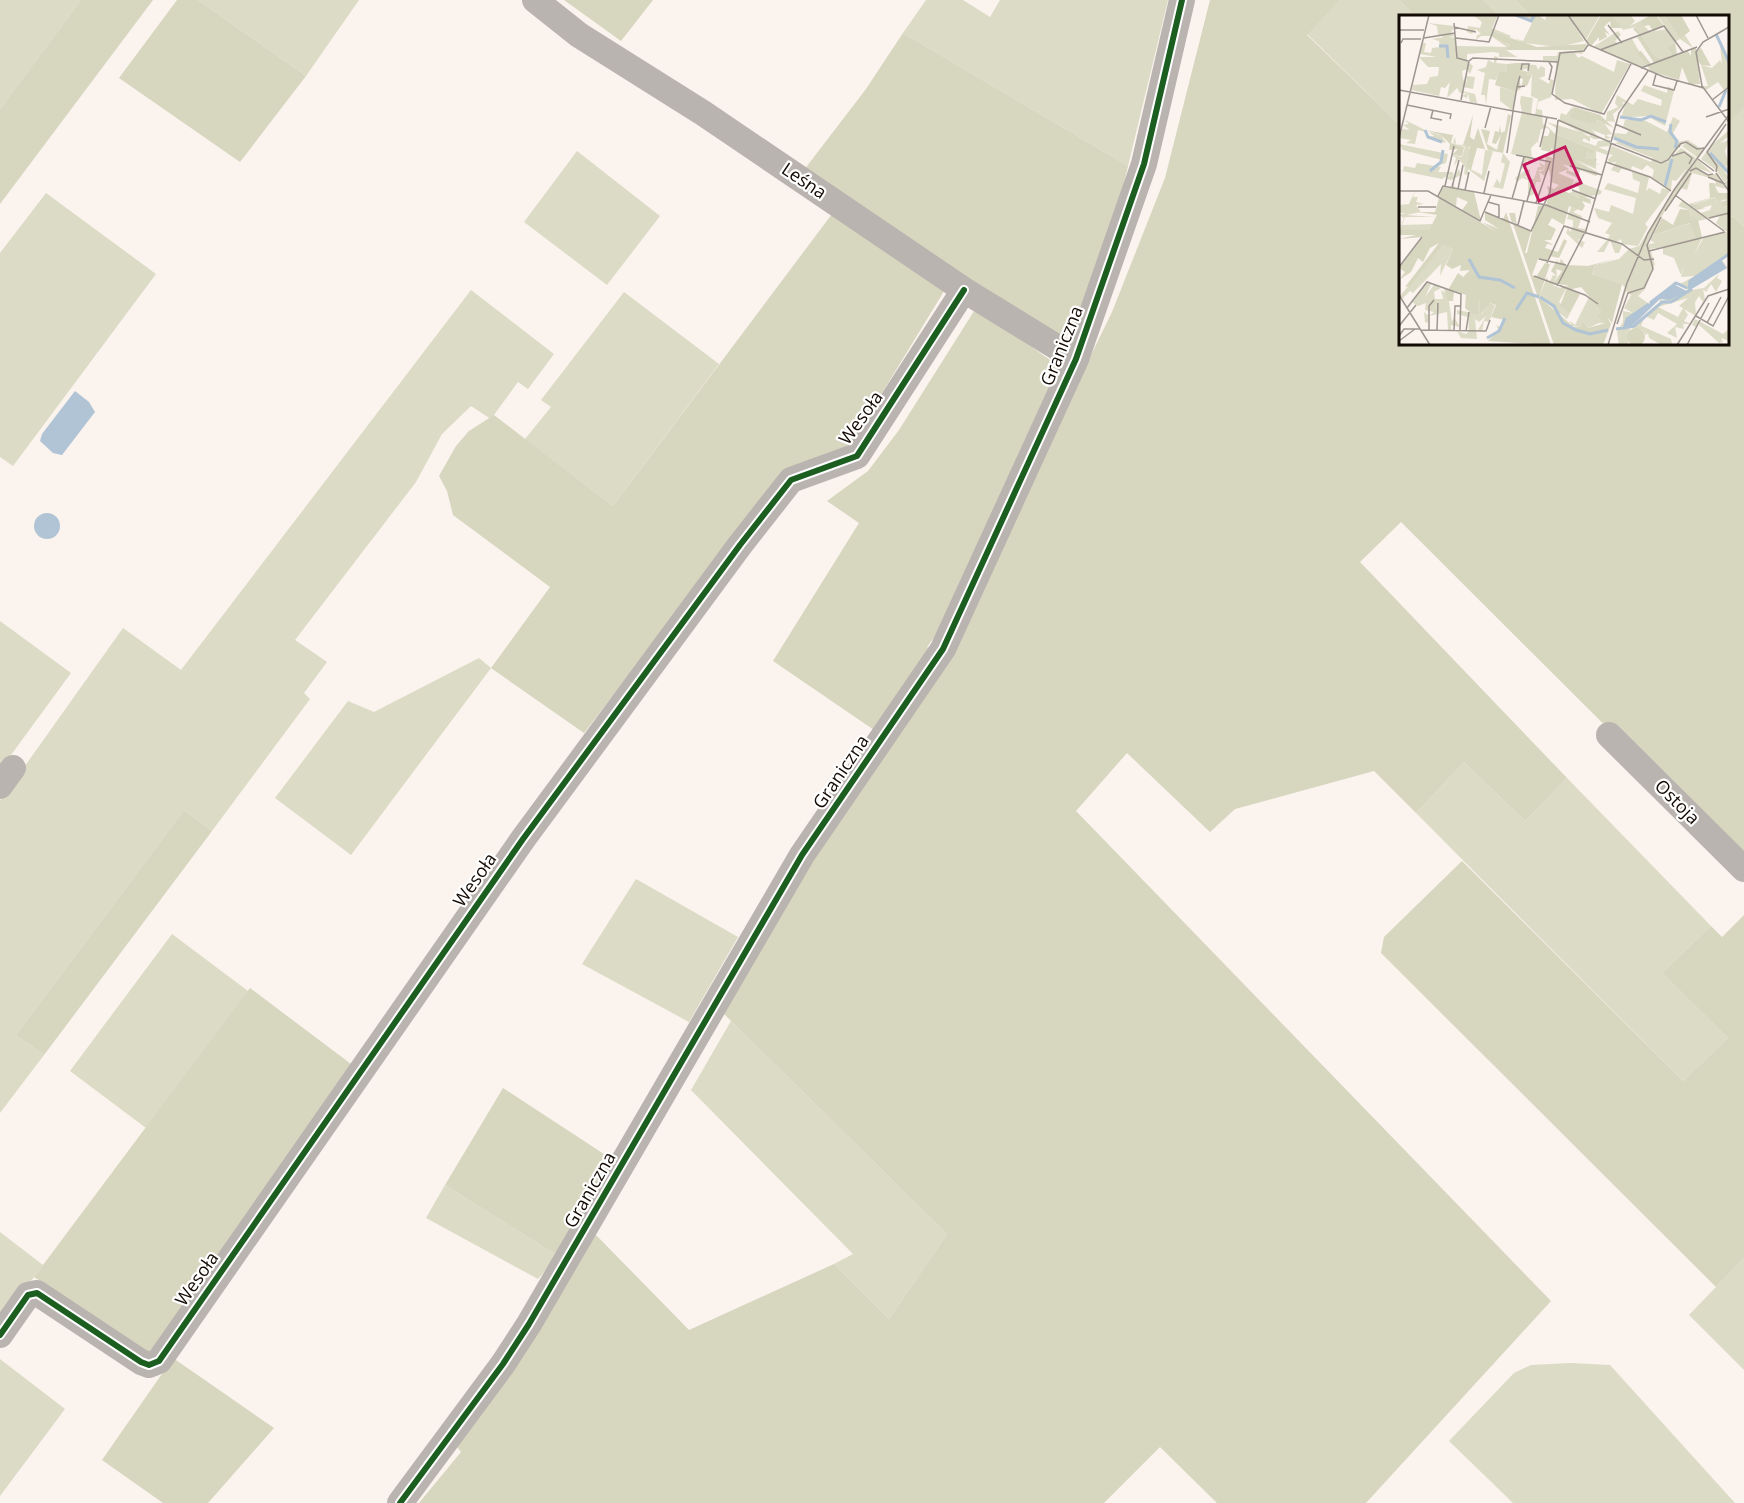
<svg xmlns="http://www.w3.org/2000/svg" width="1744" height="1503" font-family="'Open Sans',sans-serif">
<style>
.green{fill:#dcdbc5}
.forest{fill:#d7d6bf}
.water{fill:#b0c4d5}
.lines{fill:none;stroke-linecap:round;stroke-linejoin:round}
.minor{stroke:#b9b4b0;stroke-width:26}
.cycleway-casing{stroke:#fff;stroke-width:10}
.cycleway{stroke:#1b5e20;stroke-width:6}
.labels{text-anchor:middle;stroke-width:4.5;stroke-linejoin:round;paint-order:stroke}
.street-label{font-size:18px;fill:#140a04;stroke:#fff}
.inset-river{fill:none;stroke:#b0c4d5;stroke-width:3}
.inset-road{fill:none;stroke:#9e9690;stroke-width:1.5}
.view{fill:#c2185b;fill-opacity:0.15;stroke:#c2185b;stroke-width:3}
.inset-edge{fill:none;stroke:#140a04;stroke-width:3}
</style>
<rect width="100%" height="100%" fill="#faf3ee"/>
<path class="green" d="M0,0h81l-81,109z
M198,0h161l-53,76z
M926,0h37l27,17 10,-17h168l-40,166 -225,-133z
M1340,0h59l16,16h-15v109l-93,-91z
M1483,0h32l16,16h-31z
M1744,106v121l-10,-10 -6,-1v-92z
M577,151l83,65 -53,69 -83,-63z
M46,193l110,81 -143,192 -13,-9v-204z
M471,290l83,64 -26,35 -10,-7 -27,37 -20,-13 -29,28 -26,48 -121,158 32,22 -23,31 6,6 -98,132 -28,-21 -168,225 28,20 -44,58v-312l123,-173 58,42z
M624,292l95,72 -106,142 -88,-67 26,-32 -10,-7z
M0,621l71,52 -71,97z
M479,658l12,10 -140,187 -76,-57 73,-97 26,11z
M1464,762l61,59 42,-43 144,148 -49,47 66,65 -45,43 -267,-268z
M636,879l102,58 -49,85 -107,-58z
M172,934l76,57 -102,137 -76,-57z
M731,1021l216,213 -58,85 -55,-55 19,-10 -162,-164z
M445,1185l113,71 -20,23 -112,-61z
M0,1232l43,33 -43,57z
M1744,1258v112l-55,-55z
M0,1359l65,50 -65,87z
M1571,1363l39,2 125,138h-222l-64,-62 65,-68 17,-8z"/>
<path class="forest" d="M81,0h72l-153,204v-95z
M177,0h21l108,76 -66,86 -121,-84z
M564,0h89l-32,41z
M1210,0h130l-33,35 93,90v219h328v-128l6,1 10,10v637l-343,-342 -41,40 207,216 -42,43 -61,-59 -48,51 -42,-42 -139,38 -25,23 -83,-79 -51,58 475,490 -185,202h-149l-57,-56 -56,56h-685l42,-51 -6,-8 139,-211 95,97 145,-66 55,55 58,-85 -225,-222 332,-581 58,-119 53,-134z
M1399,0h84l17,16h-85z
M1515,0h229v107l-16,17v-108h-197z
M903,33l225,133 -20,85 -35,82 -20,6 -249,-169 62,-81z
M835,210l111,78 -97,159 -64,25 -201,261 -93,-65 59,-81 -97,-72 -6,-24 -8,-15 17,-30 13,-15 25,-16 119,91z
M976,308l84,59 -111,250 -22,30 6,5 -56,80 -104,-71 86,-138 -32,-22 41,-30 31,-41z
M184,810l28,21 -168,224 -28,-20z
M1462,861l221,220 45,-43 -66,-65 49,-47 11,11 22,-22v343l-28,29 -335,-334 3,-16z
M250,988l101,76 -200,291 -117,-78z
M503,1088l107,70 -52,98 -113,-71z
M173,1358l101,70 -66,75h-45l-61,-43z"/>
<path class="water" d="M75,391l14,11 6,10 -33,43 -9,-2 -13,-12 2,-7z
M34 526a13 13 0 1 1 26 0a13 13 0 1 1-26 0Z"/>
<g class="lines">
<path class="minor" d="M535,0l44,35 124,78 261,177 112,69
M1609,735l135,134
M0,786l13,-18
M0,1335l28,-40 9,-2 104,69 8,3 10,-4 364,-522 217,-294 51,-65 66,-24 107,-166
M400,1503l103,-139 26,-40 273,-469 141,-206 133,-290 68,-195 38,-164"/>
<defs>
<path id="cycleway" d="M0,1335l28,-40 9,-2 104,69 8,3 10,-4 364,-522 217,-294 51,-65 66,-24 107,-166
M400,1503l103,-139 26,-40 273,-469 141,-206 133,-290 68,-195 38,-164"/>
</defs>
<use href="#cycleway" class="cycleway-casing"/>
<use href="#cycleway" class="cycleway"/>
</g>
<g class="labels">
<g class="street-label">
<text transform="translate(804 181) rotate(34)" y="6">Leśna</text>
<text transform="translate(1062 346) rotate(-68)" y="6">Graniczna</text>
<text transform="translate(861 418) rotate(-54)" y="6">Wesoła</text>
<text transform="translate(841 772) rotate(-56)" y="6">Graniczna</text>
<text transform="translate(1677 802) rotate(45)" y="6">Ostoja</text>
<text transform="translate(475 880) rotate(-55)" y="6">Wesoła</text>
<text transform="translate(590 1190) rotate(-60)" y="6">Graniczna</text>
<text transform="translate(197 1279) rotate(-55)" y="6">Wesoła</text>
</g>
</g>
<g transform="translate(1399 15)">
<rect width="330" height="330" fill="#faf3ee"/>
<path d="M74,0h25l-6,13 19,8 -6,6 5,4 -4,4 11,7h-18v-4l-6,-1 -26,2v7l6,5 -3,8 -3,-5 -5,2 1,8 4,4 -1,-7 9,1 -2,12 -10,-2 -1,4 13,3 2,9 -7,-1 -2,-9 -1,5 -5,-2 5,-3h-7l-3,-5 -10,10 3,-16 -5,6 -4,-1 -2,9 -27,-6 1,-5 14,-1 3,-7 8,-1 1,-9h-11l-9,-10h18l-17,-3 3,-11h3l-2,9 7,1 1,-5 8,-1 -1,-6 -7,-2 12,-2 -6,-2 -1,-9 -9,-3 26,3 -3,7 4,3 -6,1 6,1 1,8 51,1 -16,-11h-10l-5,4 1,-5 4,-1 -5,-5 -4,5 -5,-2 1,-6 12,2 2,-6zM116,0h23l7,5 2,-5h21l16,26 -25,6 -35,-4 -10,-5 9,3 9,-18zM170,0h31l-15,26zM219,0h12l5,6 -5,5 10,-5 10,11 17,-3 -10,-14h7l16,24 5,-4 8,13 -13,-9 -14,8 7,9 -10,4 -9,-5 -18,-28 -13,3 -9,-12zM219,16l3,4 -6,6 3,3 14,-5 15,26 -6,2 -48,-20zM186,28l2,2 -5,9 -7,-1 3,5 4,-2 32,16 3,-12 13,4 -29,50 -29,-15 -17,1 1,-38 -13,-1v-5h14l1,-4 25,-2zM321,30l9,17v25l-5,3 -6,-8 -12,8 -12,-4h14l-7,-21 11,3 8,-8 2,4zM95,41l4,1 -2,6 11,1 -1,8 -7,-2 -3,10 -7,-1 -3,26 -1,-10h-4l4,-22 -8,-3 9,-3 2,-7 6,3zM123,49l14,1 2,5 3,-4 4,2v8l-6,2 10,6 1,-5 4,1 -3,17 -13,5 -1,7 5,1 1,14 5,4 -7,1 -3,13 6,2 -7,-2 -6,6 1,15 -5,-3 -3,9 -3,-1 3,-11 -13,-3 11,-42 -2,-10 1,-6 12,2 -2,16 4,1 3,-16 -7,-3 1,-22 -5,1 2,-7 -8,2zM245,70l23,8 1,-7 6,5 -9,35 -18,-10 -26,2 5,-15 -4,-1 2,3 -11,9 2,8 -9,-1 1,-9 11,-5 -3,-4 2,-8 16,10 5,-6 23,7 1,-6 -21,-9zM101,72l16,5 -4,18 -12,-9zM174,91l-1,4 21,14 4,-4 7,3 8,11 -6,1 5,3 -6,1v-4l-13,-5 8,9h-6l-35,-18 2,-8 5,2zM274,102l7,4 -7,12 4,9 11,-2 15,10 11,-13 -16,21 -16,-12 4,-3 9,5 -10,-7 -17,19 -10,2h9l14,-14 15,10 -11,16 12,-15 15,14 -12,-4 7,6 9,-1 7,8 4,7 -12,-3 4,7h10h-12l-3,-9 2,-1 -2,-4 -22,-6 -5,17 -6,-2 9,-14 -24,35 -18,32v3l7,-1 -5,-3 3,-5 38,-12 5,16 6,-1 -8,17 10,-18 23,-5 -11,-9 4,-7 -22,5 -6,-3v3l-3,-11 -11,-4 5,-6 18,13 9,-3 2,-5 -14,4 -7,-4 25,-8 1,5 6,-5 4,2 -6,2 1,6 7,-2v49l-8,5 8,10 -10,-10 -29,23 1,8 13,-2 15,-14 -2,4 5,3 -6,11 -5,-8 -5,8 -3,-3 2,10 -2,3 -4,-6 -4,6 1,14 -12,-7 4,6 -4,6 7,3h-8l1,5 -9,-2 2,11 -10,-5 10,-9 -19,-11 -4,7 -9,-4 -4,10 -4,-2 34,15 1,6h-10l-13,-7 -1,-5 -2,2 -4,-5 -12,-2 -2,17h-9l-2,-13 6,-10v-11l10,2 -9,-5 7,-13 -5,-4 -12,36 16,-52 -5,13 -3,-4 -30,-8 3,-11 24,-6 10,-10 10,-3 48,-78 -11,13 -4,-1 -1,10 -26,34 3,3 -10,19 -16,-2 -1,-5 -6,4 7,2 -3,8h-4l-5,-13 -6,12h-7l10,-12 3,-5 -5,-2 7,-10 -14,-5 -4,-10 15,4 2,-7 22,9 3,-16 -32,-9 4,-6 30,10 2,-11 -7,-3 -1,-8 17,6 -3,14 3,-3 11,6 2,-6 6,2 -16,-12 2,-8 -7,-5 -5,5 -10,-4 -1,4 -10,-1 -2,4 -8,-3 5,-8 -7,1 -1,-4 5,-4 -4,-1 3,-8 39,16 2,-4 -38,-15 3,-1 -5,-4 1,-5 12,1 3,-4 14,6 -20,-9 2,-7h19l23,12zM264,232v7l11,4 7,17 4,-12 -4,14 14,-1 -13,7 -12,-1 5,1 -26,21 -11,-8 7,-7 10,-25 -5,-15zM278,269l11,6 -26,11 -2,-3zM289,283l-9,8 4,2 -5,9 -20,-10zM260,284l2,3 -27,22 -10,4 7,-11zM6,105l20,10 3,7 6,-1 -5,-4 12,3 5,8 -10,-2 -8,-3 -2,-6 -8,-2 -3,14 -9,-1 5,-3 -11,-2 2,-9 8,1 -7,-5 6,-1zM148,107l43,13v7l-6,-4 -2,3 14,5 2,-5 12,-1v6l-12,1 10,4 -1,4 -11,-4v12l4,2 -4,-1v5l-22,-9 20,7 -9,-8 3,-8 6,-1 -39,-16 1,-6zM326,111l-13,19 16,-14 1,5 -9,7 9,-3 -4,11 4,13 -7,6 7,-4 -4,6 4,6 -5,4 5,-2v9l-13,-19 -15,-11zM56,122l1,7 12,2 2,3 -4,18 16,8 3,-25 8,1 -9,30 -16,-12v6l-4,-1 1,-7 -6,-8 -5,7 2,-8 -4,-3 10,2 3,-10 -12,-4zM0,129l49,10 -2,9 -9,3 4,1 -3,5h15l1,5 5,-8 2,6 -10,5 -4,-1 3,-5 -8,5 -40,-8 -3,-2 4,2 1,-5 11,2 2,-5 18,3 7,-6 -39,-10zM104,138l7,9 -7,27 -10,-2 4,-8 3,5 5,-20 -4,-2zM140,147l6,4 -2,4h-4l2,12h-5l-2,12 -6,3v-17l-6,-2 -5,4 -2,-4 12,-9 3,1 -1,6 -5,1 10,2 4,-12h3zM177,166l26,10 -1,3 -28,6 -10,-4 11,-5 6,2 -1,-6 -6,-3zM16,176l-2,6h5l-2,5 8,2 -8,1 5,7 -15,3 30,2h-31l-3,8 31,-1 -4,6 -30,1 5,-13 -5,-3 7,-2h-7v-8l10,-1zM173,190l8,3 -7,4 9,4 -4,12 9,1 -6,10 -4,1 8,2 -3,6 -16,-15 2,-5 2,4 3,-6v-6l-6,-1zM44,230l10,4 -13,27 1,-12 -28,29 -3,-2 -8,8 -2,-3zM154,260l4,1 -4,9 7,3 8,-3 -9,17 11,11 -3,6 -28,-22 8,-20 2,6zM28,268l4,1 -6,13 9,-12 7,3 -7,4 1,7h8l-2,-9 7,5 4,27 2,-5 6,10 -9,-2v5h-3l-1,-18 -18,4 -1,7 -3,-1 -1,-10 5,4 5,-4 -9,-2 1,-7 -8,3 -6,-4zM190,282l13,12 -3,8 12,7 -12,-1 -11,5 -5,-7 -3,6 -8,-1 -2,-5 5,4zM81,285l1,15 8,-12 6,2 -6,17 -5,-1 -2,10 -4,-1 8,-14 -7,6 -4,-3 2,20 -16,-1 -4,-7 9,3 3,-3 -1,-14 -11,-3v-4l21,4zM296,304l28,15 6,-5v12l-8,-3 2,4 -4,1 -21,-19 -2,3 -4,-2z" fill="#dcdbc5" fill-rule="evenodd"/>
<path d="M202,0h17l-4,3 8,10h-11l-1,-7 -6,6 6,8 -5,-3 2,5 -8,4v-4l-8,9 -5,-5zM252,0h5l8,11 -10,5 2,4 -7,-10 -5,1 -4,-5zM265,0h17l9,16 -10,8zM237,12l18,28 9,5 10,-4 -7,-9 9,-5 2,13 10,-5 4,6v-7l5,-2v5l5,-4 10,18 -10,-1 -4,-6 3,25h-11l-7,-17 -3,13 -28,-9 -14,-19 4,-1 10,13 3,-1 -17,-26 3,-1 -7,-7zM94,17l44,15 49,-3 -3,6h-77l4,-5 -18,-9zM117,48h6l-1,7 7,2 -1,3 5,-1 -5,12 -5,-1 1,-6 -4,-1 2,10 -5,4 -21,-7 4,-15 7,2 1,-8zM175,92l26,8 14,13 -17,-8 -3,4 -23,-6 -1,-6 11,5 -10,-6zM109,99l3,2 -8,37 -15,-3 -7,-21 9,2 -3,13 10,6 4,-16 -5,10 -4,-1 3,-12 4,1 1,-7 1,8 4,-2zM74,100l-3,22 4,3 4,-12 7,21 -8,-1 -6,22 -5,-3 4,-20 -7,-2zM147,110l9,9 39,16 -2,4 -4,-3 -3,8h12l-3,8 -19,-7 24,13 -3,3 -16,-6 -2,8 -12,-5 1,-3 8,3v-5l-13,-4 7,5 -11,4 16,7 -3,9 -6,2 13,8 2,-4 14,6 -4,-2 1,5 -9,-3 3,5 -3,5 -13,-5 -5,19 -12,-7 -4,7 8,4 -5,11h-7l10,5 -7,-1 -2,4 13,4 6,-13 3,2 -8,17 -9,-2 -3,6 -9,-3 -6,16 4,2 9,-14 5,1 -11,33 35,30h6l3,-6 5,7 18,-5 -8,-6 4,-8 9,15 -8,21h-49l-41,-121 3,-2 -4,1 -3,-10h6l2,13 14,5 -6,22h2l11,-47 8,-1 3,-10 -2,-9 7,3 5,-4 -8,-3 -2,-13 -4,7 -6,-4 5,-2 2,-14 7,2 -1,-12 -1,6 -10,-2 2,-14h5l2,-5zM26,115l28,5 -2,8 13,4 -2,9 -10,-1 6,-6 -9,1 1,-6 -9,-9zM54,167l2,6 19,4 7,29 -19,-11 6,-8 -11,-5 -1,9 -17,-9 3,-10 10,1zM310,168h5l3,10h12v12l-7,2 -1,-5 6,-2 -4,-3 -5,5 -3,-5 -23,7 13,4 -8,2 -8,-6 21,-6zM40,183l58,34 -15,-10 17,7 -14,-9v-8l18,8 3,-8 45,133 -63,-4 11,-11 -3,-5 5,3 4,-8 -14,-3 5,-12 -6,-2 -10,12v-15l-2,15 -7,-2 -6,-5 1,-13 -12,-4 -1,10h-5l-4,-12 4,1 10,-17 5,4 7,-7 -10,1 1,-6 -9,4 -6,-4 7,-16 -10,-4 -33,41 -5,1 34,-44 -9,5 -7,14 -5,-4 -7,14 -12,8 6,-8 -6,-4 24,-31 -24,2 17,-4h-17v-5h30l8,-15 -19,-3h17zM281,194l9,1 3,11v-4l6,3 4,17 -6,2 -6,-16 -37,12 9,-17 11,7zM162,244l5,6 22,1 26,-7 -19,6 -3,10 30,9 -10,39 -31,-36 -9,2 8,5 -10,19 -10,-7 8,-21 -15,-1 9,-13 -6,-2 1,7 -6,-5 6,-11 2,4zM228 322a9 9 0 1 1 18 0a9 9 0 1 1-18 0Z" fill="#d7d6bf"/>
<path d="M321,244l7,9 -37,22v-8zM276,270l12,6 -17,9 -10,-1 -26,25 -10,4 3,-8z" fill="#b0c4d5"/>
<path class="inset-river" d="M117,0l15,6 3,-5M317,19l13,28M40,31h8l1,12M320,92l7,-17M221,102l21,3 10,-4 15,6M272,109l-1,8 7,9 -2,7M26,115l3,7 14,5M215,123l22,9 23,2M311,138l19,20M31,156l11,-9 2,-12M266,171l7,-27M70,244l10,18 21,3 15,8M290,274l1,-8 39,-27M141,282l14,9 9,17 13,7 14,4 18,-4M251,288l26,-20 11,5M117,295l11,-17 12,4M217,314l18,-3 28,-24h9l21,-13M225,314l3,-10 22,-15M88,323l12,-7 6,-13"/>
<path class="inset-road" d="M169,0l21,30 75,32 40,11M297,0l12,23M55,8l3,35 11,3M209,10l14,18M55,12l22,5M330,12l-26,15 -7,10 6,34 27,36M0,15h25M25,23l31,-5M57,23l33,4 10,-27M2,28l2,-4h18M189,30l-4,6 -24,2 -8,41 13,9 39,11 27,-50M201,35l64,-24 19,26M150,47l3,5 -3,13M242,53l56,-21M122,55l1,-6h7l-1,7M257,59l-3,11 21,5 3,-9M121,61l-3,11 8,-1M0,75l158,29M62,85l8,-39 4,-3 85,4M313,85l17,-13M8,90l44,9 -1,5M34,95l-2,8 11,2M114,95l4,-23M307,102l23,-8M159,105l52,22M216,109l26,11M86,113l6,-22M0,123l30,-123M212,127l8,-29 29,-42M281,129l6,-2 11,7 7,-1M217,130l-6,-2 51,20 7,-3 12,-16 -1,3M141,132l7,-30M108,138l6,-42M117,140l35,7M273,141l12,-4 8,6 -3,6M299,144l16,12M207,147l44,15 21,14M171,151l32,9M291,156l6,-3 12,7 5,-1M317,157l1,-6 -10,-14 19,-28M317,158l13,18M309,162l17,7M46,171l9,-40M53,172l7,-27M59,174l5,-24M66,175l4,-18M173,175l24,9M0,176h29l52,30 11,-26M85,178l5,-22M276,180l49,36M39,181l5,-10 103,19 44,17M113,184l12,-42M128,186l5,-18M89,187l11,3v13M137,188l14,-41M19,192h18M266,196l26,-38M86,197l46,19 19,-39 8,-72M310,203l20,-5M119,210l6,-24M186,219l26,-90M250,236l76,-19M140,244l27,6M148,248l17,-37 58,18 22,16 10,-1M0,252l23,-30M135,261l51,19 13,9M158,271l27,-52M0,280l31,50M8,293l20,-26 34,12 -1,36M297,301l17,10 16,-30M308,308l14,-26M218,309l11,-31 16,-5 9,-19 -6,-24 14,-28M0,311l17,-21M22,315l65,1 4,-11M30,315v-24l5,-6M38,315l1,-27M55,315l1,-24h5M67,316l3,-19M0,321l5,-7h16M0,326l16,-12M209,330l19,-62 21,-50 26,-43 55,-75M278,330l31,-49 21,-7M288,330l22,-42"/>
<path class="view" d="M166,132l16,36 -42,18 -15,-36z"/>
<rect width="330" height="330" class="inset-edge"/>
</g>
</svg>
